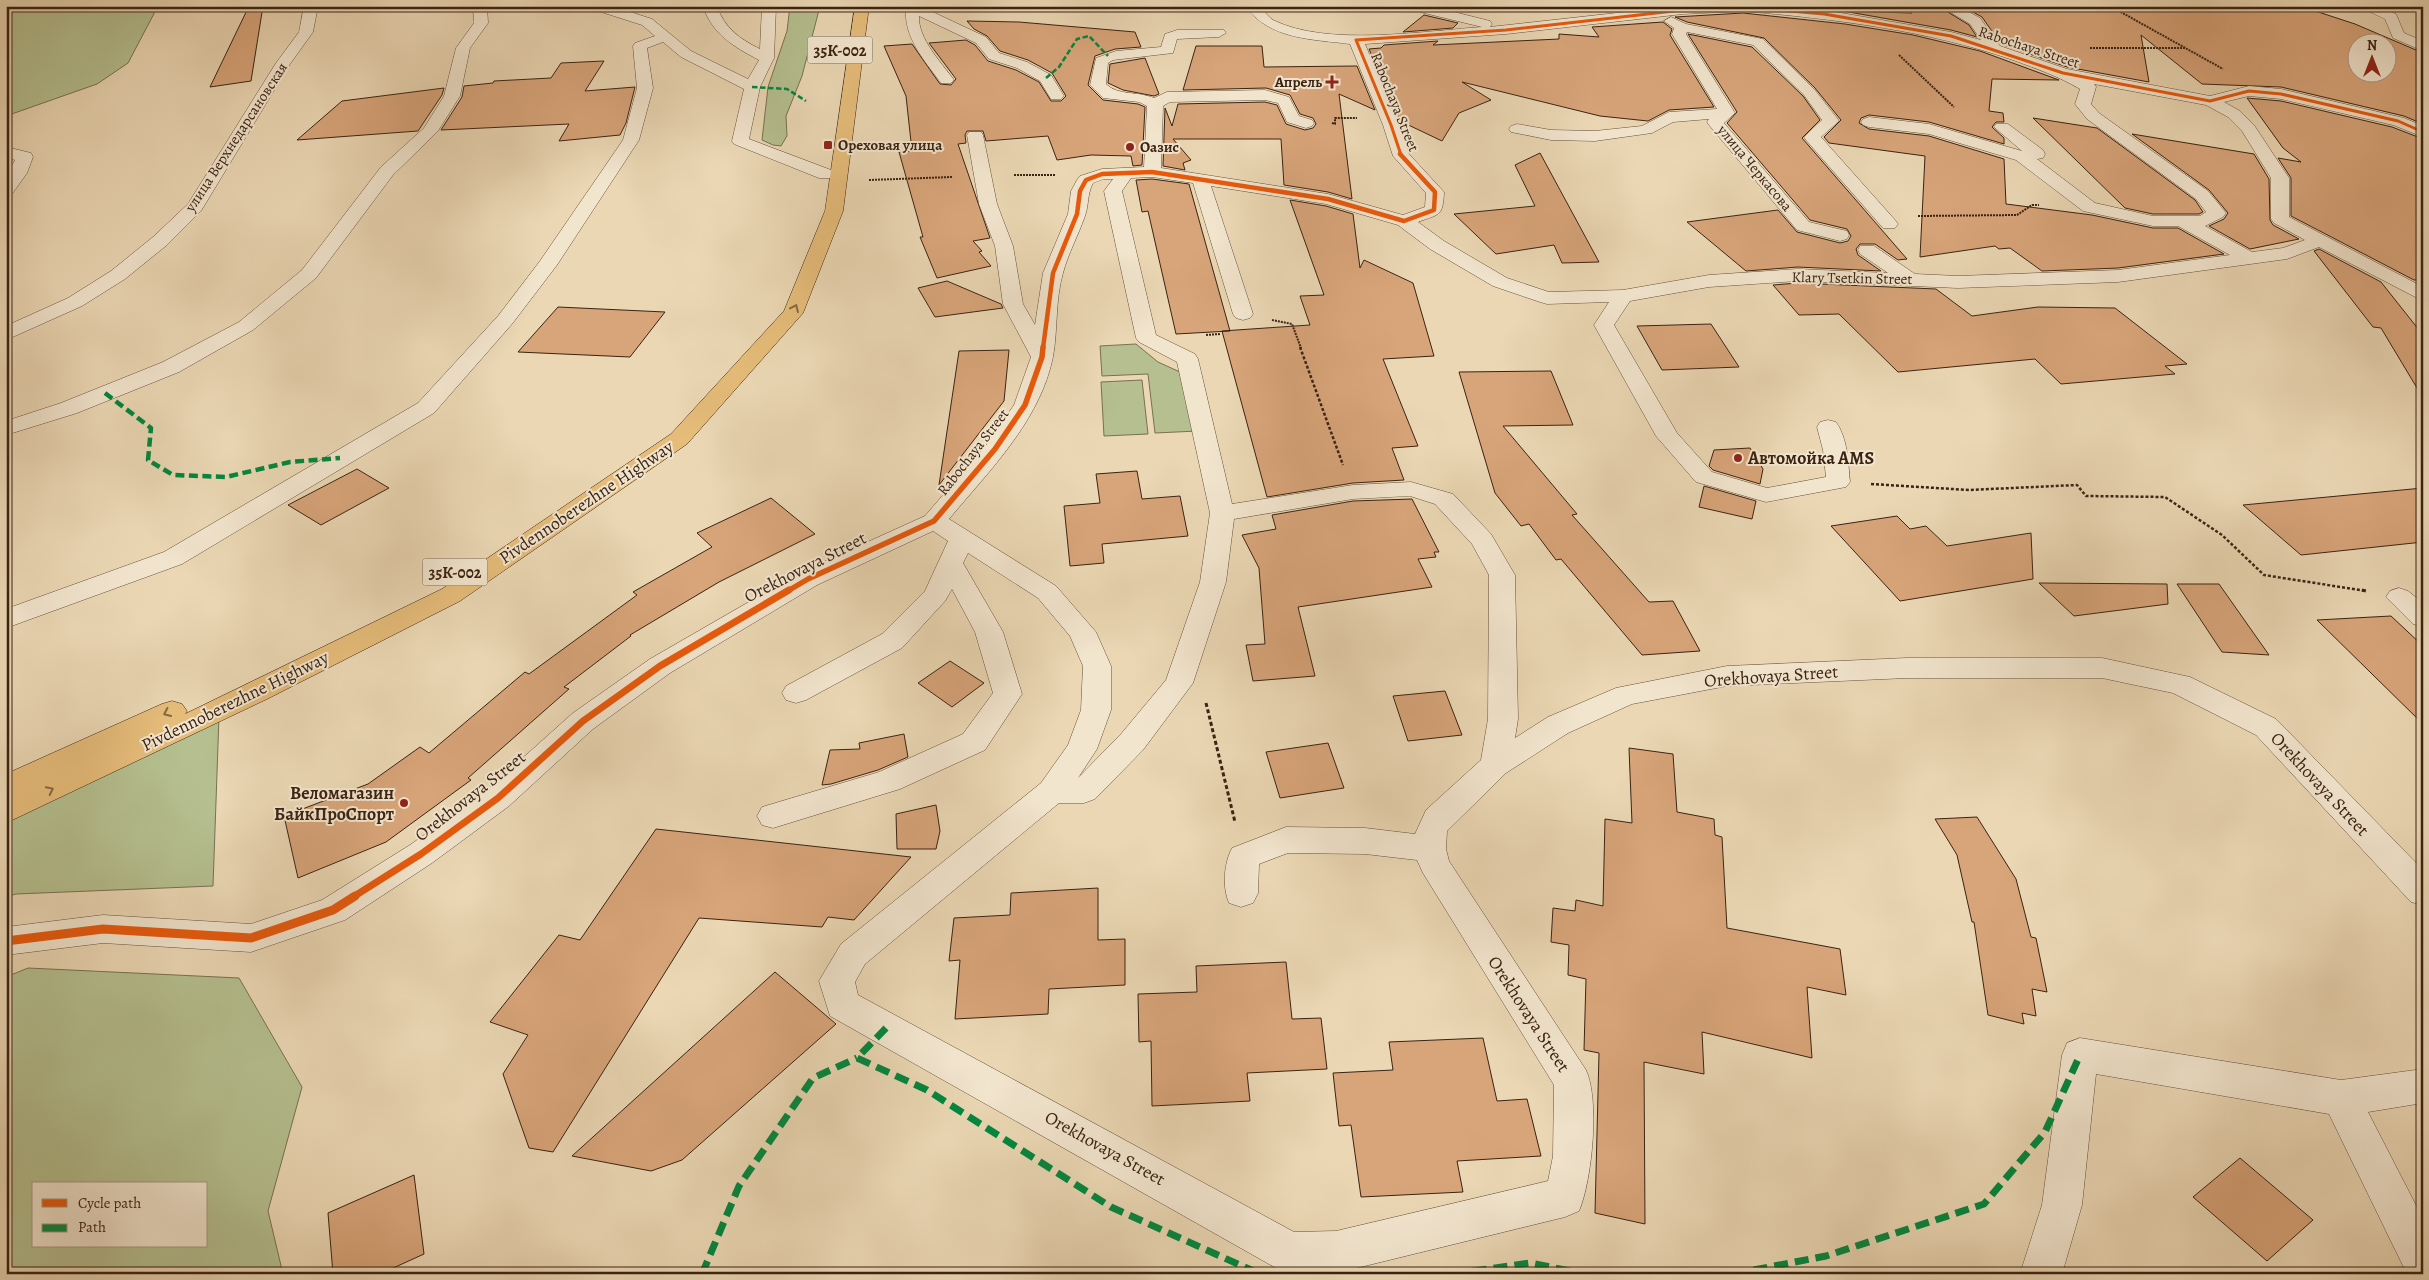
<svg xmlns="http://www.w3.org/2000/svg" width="2429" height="1280" font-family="Alegreya,serif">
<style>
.green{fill:#b5bf8f;stroke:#787151;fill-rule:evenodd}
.building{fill:#d8a47a;stroke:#3a2313;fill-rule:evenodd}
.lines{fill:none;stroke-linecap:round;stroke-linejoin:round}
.minor-casing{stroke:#66503b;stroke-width:1}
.highway-casing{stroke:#3a2313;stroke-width:1}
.path-far2{stroke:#3a2313;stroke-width:2;stroke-dasharray:2 1;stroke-linecap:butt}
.path-far1{stroke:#3a2313;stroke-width:2.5;stroke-dasharray:3 2;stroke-linecap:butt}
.path{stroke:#3a2313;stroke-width:3;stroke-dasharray:4 2.5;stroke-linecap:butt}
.minor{fill:#f2e5ce;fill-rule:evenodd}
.highway{fill:#e6bc7a;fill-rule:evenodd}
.quiet-far2{stroke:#00873e;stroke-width:2.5;stroke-dasharray:5.5 2.5;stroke-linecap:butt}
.quiet-far1{stroke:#00873e;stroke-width:4.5;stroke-dasharray:9 4.5;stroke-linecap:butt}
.quiet{stroke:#00873e;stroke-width:7;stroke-dasharray:14 7;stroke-linecap:butt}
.cycleway-far4-casing{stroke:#f2e5ce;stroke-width:5}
.cycleway-far3-casing{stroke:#f2e5ce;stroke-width:6}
.cycleway-far2-casing{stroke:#f2e5ce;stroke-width:8}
.cycleway-far1-casing{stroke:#f2e5ce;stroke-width:10}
.cycleway-casing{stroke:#f2e5ce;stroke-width:12}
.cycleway-far4{stroke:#e8590c;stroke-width:3}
.cycleway-far3{stroke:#e8590c;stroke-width:4.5}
.cycleway-far2{stroke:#e8590c;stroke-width:5.5}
.cycleway-far1{stroke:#e8590c;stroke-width:7}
.cycleway{stroke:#e8590c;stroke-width:9}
.oneway{stroke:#876841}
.poi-dot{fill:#8f2418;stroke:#f2e5ce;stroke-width:2}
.labels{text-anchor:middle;stroke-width:4;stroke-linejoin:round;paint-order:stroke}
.far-street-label{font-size:15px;fill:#3a2313;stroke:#f2e5ce}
.far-poi-label{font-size:15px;font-weight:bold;fill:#3a2313;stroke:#f2e5ce;text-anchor:start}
.shield{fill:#f2e5ce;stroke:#715d4b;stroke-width:1}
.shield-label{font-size:16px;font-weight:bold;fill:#3a2313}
.poi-label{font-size:18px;font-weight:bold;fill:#3a2313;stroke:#f2e5ce;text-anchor:start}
.street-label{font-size:18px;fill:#3a2313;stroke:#f2e5ce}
</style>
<rect width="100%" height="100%" fill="#ebd7b4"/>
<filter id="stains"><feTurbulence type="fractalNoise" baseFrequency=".004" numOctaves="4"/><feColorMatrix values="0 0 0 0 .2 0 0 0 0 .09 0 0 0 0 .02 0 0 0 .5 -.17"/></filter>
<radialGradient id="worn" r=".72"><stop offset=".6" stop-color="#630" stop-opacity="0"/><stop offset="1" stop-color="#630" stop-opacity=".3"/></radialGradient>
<path class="green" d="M6,6h152l-30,57 -31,21 -91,32z
M790,6h30l-18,70 -16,40 1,20 -6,10 -8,-1 -11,-5 6,-53 19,-56z
M1136,344l22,18 22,10 18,59 -43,2 -7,-59 -46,2 -2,-30z
M1142,380l6,54 -44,2 -3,-54z
M219,717l-6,169 -197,8 -10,3v-78z
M28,968l211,10 63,109 -34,124 15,63h-277v-297zM34,1184h172v62h-172z"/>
<path class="building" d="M249,6h14l-12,75 -41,6z
M1903,6h35l31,19 8,12 -26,-7 -108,-19 69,2z
M1962,6h338l55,18 68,29v71l-19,-8 -123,-29 -79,-3 -61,-49 8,47 -82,-15 -66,-23 -19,-27zM2356,42h30v30h-30z
M1743,13l102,11 68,11 67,16 79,29 -67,-1 -3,32 14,2 1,9h-8l-4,5 12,11v6l-75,-22 -60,-7 -8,3 -2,5 10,6 60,7 75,23 2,45 86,11 61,13h25l46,26 -106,14 -76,3 -32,-23 -11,1 -4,-3 -75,11 5,-101 -96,-13 -5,-6 17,-17 -26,-32 -51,-50 -77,-16 -12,-5z
M1424,15l34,8 -5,5 -50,4z
M967,21l52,1 116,10 6,15 -26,2 -20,7 -7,29 15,15 35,4 7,3 -3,58 -9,1 -2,-10 -40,-1 -34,5 -9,-24 -62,5 -3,-10h-16l-2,4 1,8 -8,1 32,94 -17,3 9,10 -3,1 12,14 -54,12 -17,-41h3l-24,-85 13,-1 -6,-55 -22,-50 28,-2 28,40 11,1 5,-6 -27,-36 37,-3 9,5 13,16 28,9 23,12 12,19h10l5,-5 -14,-23 -24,-13 -28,-9 -13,-15 -13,-7z
M1663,22l9,7 -2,6 44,72 -45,3 -21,11 -48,-5 -138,-34 29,18 -32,13 -17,28 -42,-20 -31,-72 12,-1 3,-3 54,-4 -5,4 126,-6v-5l40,3 -7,-10z
M1688,34l64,13 51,49 17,24 -18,18 105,121 -9,1 -23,-16h-15l-4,5 2,6 23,16 -83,-4 -52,4 -59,-49 91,-12 19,22 43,11 8,-2 3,-5 -4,-7 -37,-9 -83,-97 10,-11z
M1196,46h66l2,21 93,-1 18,44 -36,-16 13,105 -24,-7 -44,-7 -3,-46h-108l18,21 -8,3 2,7 -22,-4 2,-58 7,18 6,-22 87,-2 12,3 9,19 19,6 8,-2 3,-4 -3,-6 -13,-4 -10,-19 -24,-7 -83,2z
M1145,58l14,36 -5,2 -31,-6 -15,-7 2,-19z
M604,61l-19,30 50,-4 -9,36 -6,12 -61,6 10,-17 -128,6 21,-33 2,-11 29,-3 1,-2 57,-3 10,-15z
M444,88l-2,7 -24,36 -121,9 45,-39z
M2247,98l34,3 111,26 31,12v141h-9l-123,-64v-38l-13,-20 23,4 -18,-14z
M2033,118l64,10 98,72 8,12 -4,2h-46l-28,-6z
M2132,134l122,20 15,25 1,41 3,5 26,14 -49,10 -41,-23 15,-7 4,-6 -19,-23z
M1540,153l59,109 -37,1 -8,-18 -58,9 -42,-40 81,-8 -20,-41z
M1152,179l37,5 41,147 -54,3 -28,-123 -6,1 -6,-32z
M1290,200l36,6 27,8 7,54 4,-8 49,23 21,73 -51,3 35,87 -26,2 12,32 -51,3 -86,14 -45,-166 88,-6 -10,-29 24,-1z
M2319,249l62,33 42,53v63l-42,-70 -8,-1 -59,-76z
M947,281l54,23 2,4 -68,9 -17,-29z
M1798,283l138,6 36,27 66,-9 77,1 72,56 -22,2 10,8 -114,10 -26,-25 -137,13 -59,-58 -40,1 -26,-30z
M558,307l107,5 -35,45 -112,-5z
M1711,324l28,43 -77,3 -25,-44z
M1009,350l-5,51 -65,84 20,-134z
M1551,371l22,54 -70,1 74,88 -5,1 77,87 24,-1 27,50 -58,4 -81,-96 -5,1 -27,-36 -8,2 -26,-33 -36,-121z
M1750,448l13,21 -3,15 -47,-14 -4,-4 5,-16z
M357,469l32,19 -68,37 -33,-20z
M1137,471l5,28 38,-3 8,40 -86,8 2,19 -34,3 -6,-60 36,-3 -4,-29z
M1704,486l52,15 -4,18 -53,-12z
M2423,488v54l-122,13 -58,-50z
M771,498l44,36 -96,48 -89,53 1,1 -67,51 5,2 -101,89 3,2 -85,62 -88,36 -14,-62 84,-32 52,-37 9,6 96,-81 4,2 108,-79 -4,-3 79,-45 -15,-14z
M1412,499l27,53h-5l2,5 -18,2 14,28 -134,20 17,69 -62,5 -7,-36 19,-1 -6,-76 -17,-33 34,-6 -4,-14 81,-14z
M1897,516l13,13 16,-3 21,20 84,-13 2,46 -133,22 -69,-75z
M2039,583l128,1 1,20 -94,12z
M2177,584h42l50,71 -47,-3z
M2391,616l32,30v78l-106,-104z
M950,661l34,22 -32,24 -34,-24z
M1445,691l17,44 -54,6 -15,-45z
M904,734l4,23 -30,13 -47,14 -9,1 8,-35 30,-1 -1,-6z
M1328,743l16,45 -64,10 -14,-46z
M1629,748l44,6 4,58 37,7 1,16 7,2 5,91 113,21 6,46 -39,-8 5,71 -110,-26 2,42 -60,-12 1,162 -50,-11 4,-160 -15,-3 2,-71 -18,-4 1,-30 -18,-3 2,-34 22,3 1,-11 27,6 2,-87 27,4z
M936,805l4,26 -4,18h-39l-1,-35z
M1977,817l39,62 15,58 5,1 11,54 -15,-3 4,27 -14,-3 2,11 -36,-9 -14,-93h-2l-15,-67 -22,-36z
M656,829l255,28 -57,63 -26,-3 -6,10 -123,-9 -146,234 -24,-4 -26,-74 25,-39 -38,-13 69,-87 21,5z
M1098,888v52l27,-1v46l-76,4 -1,25 -93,5 5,-59 -11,1 5,-43 56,-3 1,-22z
M1286,962l6,57 29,-1 6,51 -80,4 3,28 -98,5 -1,-65 -12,1 -1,-48 59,-2 -1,-26z
M775,972l61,52 -154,136 -31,11 -79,-15z
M1483,1038l14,63 30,-2 14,57 -84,5 6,31 -102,5 -10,-72 -12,1 -6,-53 60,-3 -4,-28z
M2240,1158l73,62 -46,41 -74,-64z
M414,1175l10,79 -44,20h-47l-5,-61z"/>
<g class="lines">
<defs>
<path id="minor" d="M304,6h14l-5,26 -23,32 -89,147 -34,34 -42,34 -43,27 -76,34v-14l62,-28 43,-27 42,-34 35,-33 88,-141 23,-31z
M473,6h14l1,17 -18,25 -10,48 -22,35 -45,44 -77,103 -63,52 -74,42 -102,41 -71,22v-14l55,-18 102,-41 76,-40 63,-52 79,-103 43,-39 20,-32 12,-48 18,-25z
M590,6h22l40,13 39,32 57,28 11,-19c-25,-13 -47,-26 -56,-54h14c7,22 23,33 43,43l2,-43h14l-2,52 -14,29 -11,52 82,31 3,4 -3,4h-12l-85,-34 -2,-3 12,-52 -63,-32 -18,-15 -16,6 6,40 -14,52 -82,125 -45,59 -78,89 -252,151 -176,64v-19l158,-57 254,-149 80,-87 42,-55 83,-121 14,-52 -4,-42 2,-3 20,-7 -13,-11 -50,-16z
M902,6h18l66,31 13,16 28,9 24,13 13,21 -3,3h-10l-11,-18 -23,-13 -28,-9 -13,-16 -57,-27c-1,23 22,46 35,64l-3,3h-10c-16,-22 -37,-45 -35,-73z
M1245,6h15c4,5 8,11 13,14 54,27 150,11 209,7l-62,-15 -4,-6h14l60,15 2,3 -2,3 190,-21h101l43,4 127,22 30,8 -11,-16 -30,-18h18l22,12 20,28 67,23 143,27 39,-10 32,3 123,29 19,8v11l-30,-12 -112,-26 -32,-3 -25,6 16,9 14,14 35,53v39l134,70v14l-104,-54 -32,12 -169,23 -160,6 -160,-7 -89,6 -79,14 -16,24 63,108 35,39 55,16 59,-11 -3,-27 -6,-23 3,-5 8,-2 8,2c12,17 12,40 14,60l-4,5 -80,15 -70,-20 -40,-46 -62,-111 15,-23 -62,2 -7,-2 -47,-16 -63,-37 -32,-24 -72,-21 -115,-18 42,128 -3,4 -7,2 -7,-2 -3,-4 -40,-131 -41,-6 -21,1 -9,13 34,144 39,19 3,5 34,145 121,-19 58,-3 42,12 38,40 24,41 3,144 -3,19 33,-21 68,-29 111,-22 180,-8h195l88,19 86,42 147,151v35l-12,-3 -155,-167 -83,-42 -71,-15h-195l-180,8 -95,18 -64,29 -62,40 -59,58 -1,18 3,12 137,209c14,30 6,111 -7,141l-14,6 -229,56 -45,1 -15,-6 -446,-252 -11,-35 22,-37 200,-161 27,-38 13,-35 2,-44 -13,-30 -32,-38 -70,-45 -5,10 40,69 19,62 -37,56 -85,39 -127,39 -11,-3 -5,-9 5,-9 117,-35 84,-38 30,-41 -18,-61 -23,-43 -7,12 -43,47 -96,52 -10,3 -10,-3 -4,-7 4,-7 96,-52 43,-43 23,-50 -15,-10 -116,54 -147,88 -77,56 -84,77 -77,57 -87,57 -94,32 -148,-9 -97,12v-28l97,-12 148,9 71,-24 88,-55 77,-55 86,-77 77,-54 149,-86 126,-57 62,-72 27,-39 17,-48 -28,-53 -8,-58 -16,-42 -12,-69 2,-3h12l2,3 14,69 16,42 10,58 12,21 8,-52 25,-59 3,-23 6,-11 3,-4 22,-7 42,-2 3,-61 -8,-4 -36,-4 -13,-13 6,-27 20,-7 45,-4 4,-13 12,-4h47l2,3 -7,4 -42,2 -4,14 -60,7 -5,3 -2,21c12,12 32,7 48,14l13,-6 98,-2 24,7 10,19 13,4 2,3 -2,3 -6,2 -19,-6 -9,-19 -13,-3 -95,2 -7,4 -2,62 167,26 75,21 22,-8 1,-14 -33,-37 -10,-31 -33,-81c-38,-5 -80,-4 -105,-38zM1743,11c91,8 183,19 270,49 24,9 45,16 67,29l-5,15 12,15 109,80 10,13 -6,4h-47l-58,-13 -58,-44 6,-1 2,-4 -2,-4 -35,-26h-12l-2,3 28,24 -93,-27 -60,-7 -6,2 -2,3 2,3 6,2 60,7 87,26 67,51 70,15h25l52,29 -112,15 -160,6 -43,-2 -41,-28h-14l-2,4 2,4 28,19 -90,-4 -89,6 -86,15 -74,2 -42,-14 -63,-37 -26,-19c21,-8 25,-5 26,-30l-35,-38 -10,-29 -34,-81 141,-10 177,-20zM2094,84l112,21 22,12 14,14 29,47v41l3,4 31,17 -22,8 -31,4 -47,-26 18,-9 3,-4 -18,-22 -109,-78 -8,-9 5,-17zM1104,179h9l-9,12 32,147 3,4 38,20 33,151 -10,69 -34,98 -45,54 -43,44 19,-29 14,-39v-44l-15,-34 -40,-46 -107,-67c40,-48 91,-98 104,-162 5,-28 2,-56 10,-84 5,-19 15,-37 22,-57 4,-11 2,-22 8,-33zM1410,496l25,8 37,40 17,31 -1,144 -7,41 -55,50 -11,24 -50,-6 -79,-1 -54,21c-8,15 -10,39 -3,55l12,4 12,-4 5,-10 1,-29 29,-11 77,1 52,6 6,13 131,212 -1,71 -5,25 -212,50 -42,1 -436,-237 -3,-13 10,-18 194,-161h25l11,-4 48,-49 50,-67 33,-101 8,-63 119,-20z
M2357,6h19l20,8 8,19 19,8v10l-30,-13 -8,-19z
M1671,17l15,7 77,15 51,50 23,29 2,3 -18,16 74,83 3,4 -3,4h-12l-77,-88 -2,-3 18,-17 -18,-25 -51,-50 -66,-13 -1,2 49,79 -11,10 85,99 38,9 2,4 -2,4 -7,2 -43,-11 -88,-105 -2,-3 2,-3 -36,3 -21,11 -57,8 -44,-1 -40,-8 -2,-3 2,-3 6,-2 34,6 44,1 47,-5 27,-14 48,-3 -45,-75 2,-6 -10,-7z
M6,147l25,6 2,4 -6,16 -15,21 -6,1v-18l9,-17 -9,-3z
M2399,588l9,3 15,12v24l-10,-3 -27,-27 4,-6z
M2080,1038l261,42 82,-11v34l-55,9 55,107v55h-16l-78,-160 -233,-40 -14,131 -20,69h-42l22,-69 20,-150 5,-12z"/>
<path id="highway" d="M855,6h14l-26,205 -40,102 -116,131 -227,157 -193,98 -261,124v-49l156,-70 10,-3 10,3 5,7 -2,3 257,-125 229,-155 113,-123 41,-100z"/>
</defs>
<use href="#minor" class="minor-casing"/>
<use href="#highway" class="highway-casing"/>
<path class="path-far2" d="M2110,6l113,63
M2090,48h95
M1899,55l55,52
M1332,123l3,1v-6h22
M1014,175h41
M869,180l83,-3
M1918,216l99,-1 15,-10h7
M1272,320l20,4 9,24
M1206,335l14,-1"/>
<path class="path-far1" d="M1300,347l43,118
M1871,484l98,6 108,-5 9,11 79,1 57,38 42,40 102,16"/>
<path class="path" d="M2362,590l4,1
M1206,703l29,119"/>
<use href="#minor" class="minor"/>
<use href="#highway" class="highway"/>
<path class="quiet-far2" d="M1046,78l13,-11 18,-28 12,-3 19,20
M752,87l35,2 19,12"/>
<path class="quiet-far1" d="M105,393l46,35 -3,32 25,15 53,2 64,-15 50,-4"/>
<path class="quiet" d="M886,1028l-29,30 70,32 184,117 149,67
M702,1274l37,-88 74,-108 44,-20
M1452,1274l78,-11 55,11
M1733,1274l93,-18 158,-52 61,-72 35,-77"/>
<defs>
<path id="cycleway-far4" d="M1401,155l-10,-30 -35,-85 150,-10 177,-20 60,-3 81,7 127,22 112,37 147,28 39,-10 32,3 117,27 25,11"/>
<path id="cycleway-far3" d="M1043,348l10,-75 24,-59 3,-23 6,-11 16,-6 50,-2 176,27 76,22 30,-11 1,-18 -35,-38"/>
<path id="cycleway-far2" d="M786,592l22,-13 126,-58 61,-72 30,-44 17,-48 1,-10"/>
<path id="cycleway-far1" d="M353,897l68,-43 77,-56 85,-77 77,-55 129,-76"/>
<path id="cycleway" d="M6,941l97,-12 148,9 82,-28 22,-14"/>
</defs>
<use href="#cycleway-far4" class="cycleway-far4-casing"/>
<use href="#cycleway-far3" class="cycleway-far3-casing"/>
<use href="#cycleway-far2" class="cycleway-far2-casing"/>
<use href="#cycleway-far1" class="cycleway-far1-casing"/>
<use href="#cycleway" class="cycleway-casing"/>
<use href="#cycleway-far4" class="cycleway-far4"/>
<use href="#cycleway-far3" class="cycleway-far3"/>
<use href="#cycleway-far2" class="cycleway-far2"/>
<use href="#cycleway-far1" class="cycleway-far1"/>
<use href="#cycleway" class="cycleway"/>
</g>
<defs><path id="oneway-chevron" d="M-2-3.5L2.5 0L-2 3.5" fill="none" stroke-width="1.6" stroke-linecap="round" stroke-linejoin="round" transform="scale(1.25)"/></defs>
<g class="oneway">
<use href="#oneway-chevron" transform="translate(795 308) rotate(-65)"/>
<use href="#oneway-chevron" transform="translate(167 713) rotate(155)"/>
<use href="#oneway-chevron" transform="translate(50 790) rotate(-26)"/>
</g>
<g class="poi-dot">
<path d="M1329.5 74.5h5v5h5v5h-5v5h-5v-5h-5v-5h5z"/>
<rect x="823" y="140" width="10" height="10" rx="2.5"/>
<circle cx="1130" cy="147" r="5"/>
<circle cx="1738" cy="458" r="5"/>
<circle cx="404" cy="803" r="5"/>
</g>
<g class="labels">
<g class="far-street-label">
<text transform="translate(2029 47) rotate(18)" y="5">Rabochaya Street</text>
<text transform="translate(1395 102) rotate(68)" y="5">Rabochaya Street</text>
<text transform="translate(236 137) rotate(-57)" y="5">улица Верхнедарсановская</text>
<text transform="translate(1755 168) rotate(50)" y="5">улица Черкасова</text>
<text transform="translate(1852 278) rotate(1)" y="5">Klary Tsetkin Street</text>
<text transform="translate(973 452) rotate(-52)" y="5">Rabochaya Street</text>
</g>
<g class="far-poi-label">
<text x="1322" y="87" text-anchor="end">Апрель</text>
<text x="838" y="150">Ореховая улица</text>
<text x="1140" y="152">Оазис</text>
</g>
<g class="shield">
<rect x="807.5" y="36.5" width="65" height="27" rx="4"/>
<rect x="422.5" y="558.5" width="65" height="27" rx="4"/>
</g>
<g class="shield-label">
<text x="840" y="56">35К-002</text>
<text x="455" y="578">35К-002</text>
</g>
<g class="poi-label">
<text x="1748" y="464">Автомойка AMS</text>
<text x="394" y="799" text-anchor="end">Веломагазин<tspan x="394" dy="21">БайкПроСпорт</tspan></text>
</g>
<g class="street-label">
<text transform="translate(586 502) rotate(-34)" y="6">Pivdennoberezhne Highway</text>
<text transform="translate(805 567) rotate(-27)" y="6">Orekhovaya Street</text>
<text transform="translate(1771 676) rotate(-4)" y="6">Orekhovaya Street</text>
<text transform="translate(235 701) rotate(-26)" y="6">Pivdennoberezhne Highway</text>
<text transform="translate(2320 784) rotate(47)" y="6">Orekhovaya Street</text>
<text transform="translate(470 796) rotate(-38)" y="6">Orekhovaya Street</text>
<text transform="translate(1529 1014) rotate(57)" y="6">Orekhovaya Street</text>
<text transform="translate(1105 1148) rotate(29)" y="6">Orekhovaya Street</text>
</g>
</g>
<rect width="2429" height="1280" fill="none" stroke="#ebd7b4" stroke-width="25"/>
<rect x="8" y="8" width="2414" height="1265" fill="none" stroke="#3a2313" stroke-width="2.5"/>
<rect x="12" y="12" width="2404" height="1255" fill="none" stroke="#3a2313"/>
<rect x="32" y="1182" width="175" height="65" fill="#f2e5ce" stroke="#a89783"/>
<rect x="42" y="1199" width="25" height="8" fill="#e8590c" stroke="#a89783"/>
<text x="78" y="1208" font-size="15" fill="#3a2313">Cycle path</text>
<rect x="42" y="1224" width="25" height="8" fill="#00873e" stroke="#a89783"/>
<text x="78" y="1232" font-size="15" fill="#3a2313">Path</text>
<g transform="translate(2372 58)"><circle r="24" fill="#f2e5ce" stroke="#a89783"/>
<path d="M0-4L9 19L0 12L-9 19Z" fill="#8f2418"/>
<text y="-8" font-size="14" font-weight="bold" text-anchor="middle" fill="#3a2313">N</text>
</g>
<rect width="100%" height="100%" filter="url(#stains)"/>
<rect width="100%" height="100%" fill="url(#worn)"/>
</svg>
